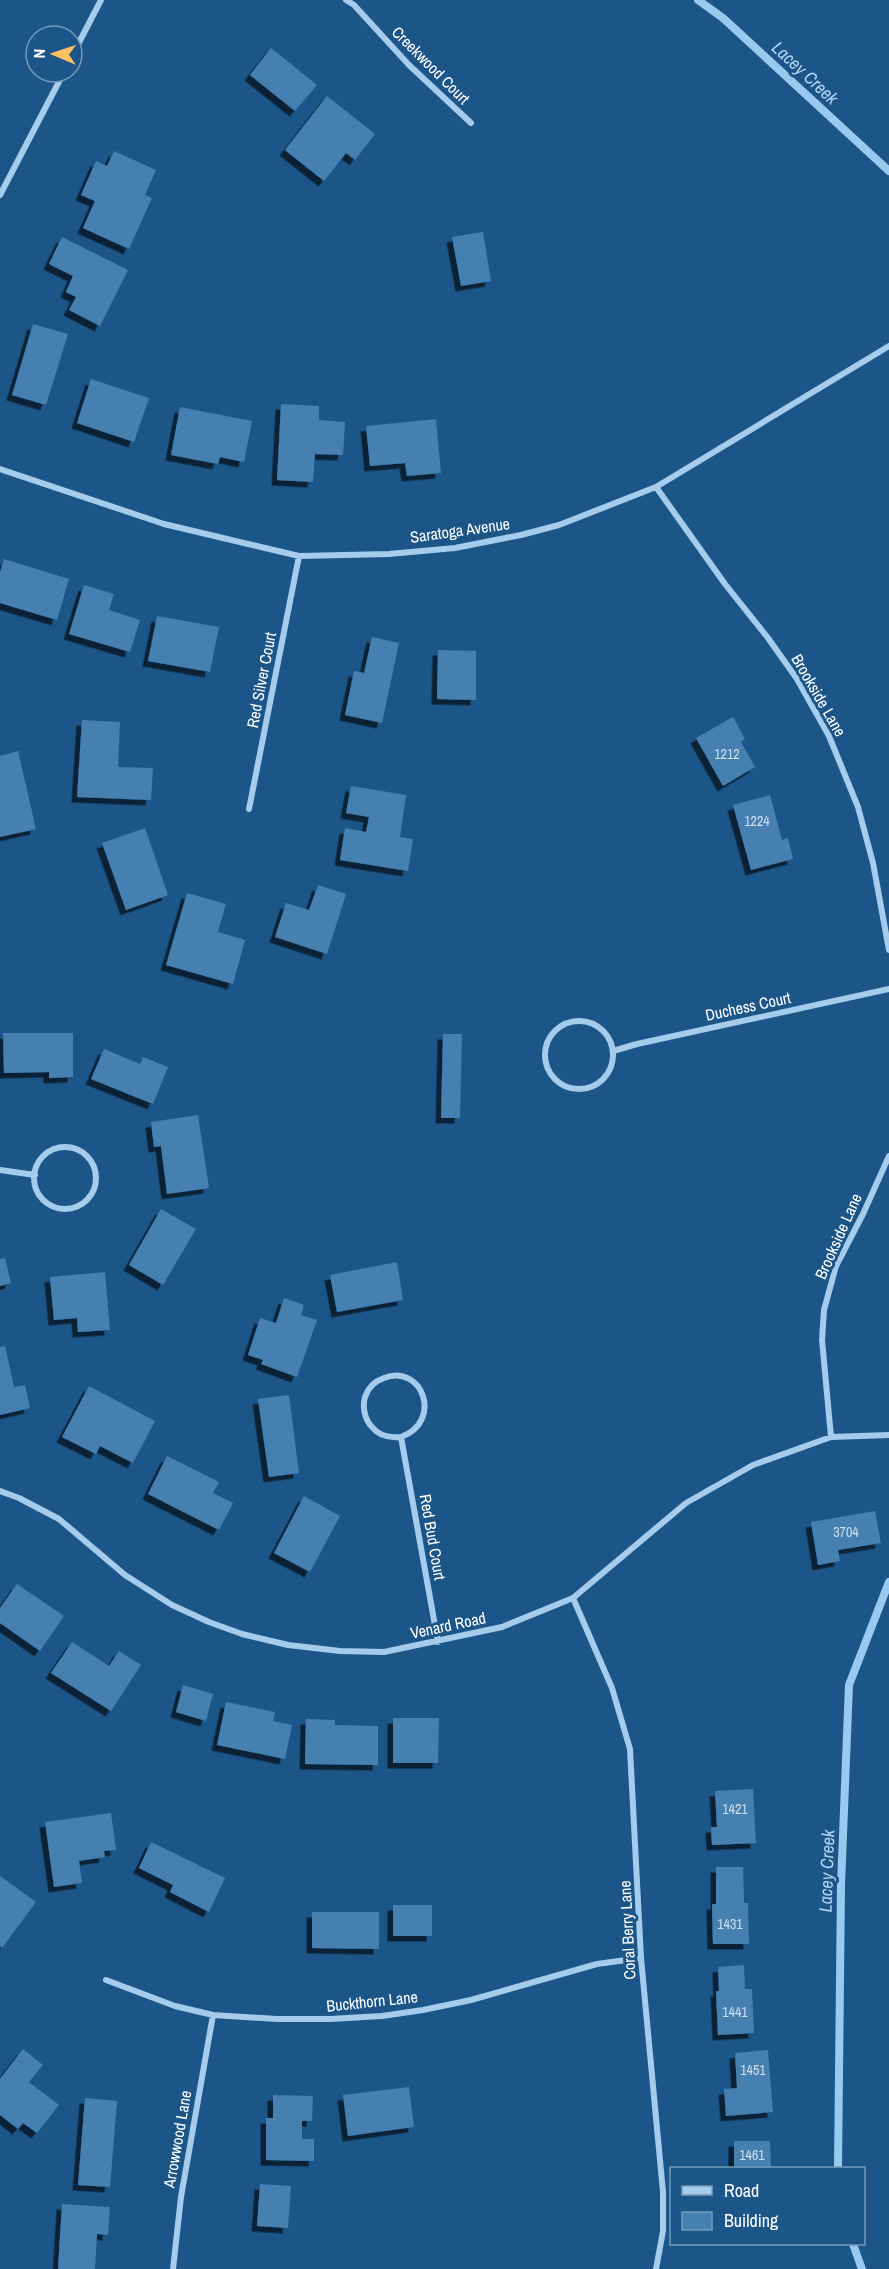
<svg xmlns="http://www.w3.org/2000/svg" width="889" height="2269" font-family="'Archivo Narrow',sans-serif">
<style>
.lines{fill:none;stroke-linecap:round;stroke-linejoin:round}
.stream{stroke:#98c9ee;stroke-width:8}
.building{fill:#4480b1;filter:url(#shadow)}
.minor{stroke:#a5ccec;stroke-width:6}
.labels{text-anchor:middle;stroke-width:6;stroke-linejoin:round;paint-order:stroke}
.number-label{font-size:14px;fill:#d0dfec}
.street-label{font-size:16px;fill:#fff;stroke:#1c5688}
.water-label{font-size:18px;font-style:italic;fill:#b1d6f3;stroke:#1c5688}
</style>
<defs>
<filter id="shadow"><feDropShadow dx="-5.5" dy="5.5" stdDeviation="0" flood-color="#0009"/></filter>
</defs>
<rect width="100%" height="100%" fill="#1c5688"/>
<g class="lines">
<path class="stream" d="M698,0l25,18 166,153
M838,2168l3,-283 8,-200 40,-103
M853,2244l9,25"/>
</g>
<path class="building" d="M271,48l46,37 -22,26 -45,-36z
M327,96l48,38 -20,26 -9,-7 -22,28 -39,-31z
M114,151l42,19 -11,25 7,3 -23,51 -46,-21 12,-27 -14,-6 15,-34 11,5z
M483,232l8,49 -30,5 -9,-49z
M62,237l66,33 -28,56 -31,-16 7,-13 -10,-5 7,-16 -24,-12z
M33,324l35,10 -22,71 -34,-10z
M91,379l58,19 -15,44 -57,-19z
M281,404l38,2v14l26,2 -2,33 -28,-1 -2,28 -36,-2z
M180,407l72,14 -8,41 -24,-5 -2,7 -47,-9z
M436,419l5,54 -34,3 -2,-13 -35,3 -4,-40z
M4,559l65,20 -12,41 -57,-17v-31z
M84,585l30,9 -5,16 31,10 -10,32 -61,-18z
M157,616l62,11 -9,45 -62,-11z
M372,637l27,6 -17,80 -37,-8 9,-44 10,2z
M438,650l38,1v49l-39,-1z
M733,717l12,22 -4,3 14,25 -32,19 -27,-48z
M82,720l38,2 -2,45 35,1 -2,32 -74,-3z
M18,751l18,78 -36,8v-81z
M351,786l55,9 -6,42 13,2 -5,32 -68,-11 5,-32 21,4 3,-15 -23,-4z
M770,795l12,45 6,-2 5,21 -42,11 -18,-65z
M145,828l23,67 -42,15 -24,-67z
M318,885l28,9 -19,60 -52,-17 11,-34 23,7z
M187,893l39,11 -8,28 27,8 -12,44 -67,-19z
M3,1033h70v44l-24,1v-6l-45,1z
M443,1034h19l-2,84h-19z
M104,1049l36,15 3,-7 25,10 -15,37 -62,-25z
M198,1115l11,73 -42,6 -6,-48 -7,1 -3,-25z
M161,1209l35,20 -33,56 -34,-20z
M5,1258l6,25 -11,3v-27z
M397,1262l6,38 -66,12 -7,-37z
M105,1272l5,58 -32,2 -1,-14 -23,2 -4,-43z
M284,1298l20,7 -3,10 16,5 -20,57 -36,-13 2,-4 -15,-5 12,-37 16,5z
M5,1346l9,41 11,-2 5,23 -30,7v-68z
M89,1386l66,35 -22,42 -33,-17 -4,8 -34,-17z
M289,1395l10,78 -30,4 -11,-78z
M167,1456l52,26 -6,11 20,10 -14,27 -71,-36z
M304,1496l36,20 -30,56 -36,-19z
M875,1511l6,32 -43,7 2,11 -22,4 -7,-43z
M17,1584l47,32 -24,35 -40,-28v-15z
M72,1642l37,24 10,-15 22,14 -30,46 -60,-38z
M183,1685l30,9 -7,27 -30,-9z
M226,1702l49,10 -2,9 19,4 -7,34 -68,-14z
M393,1718h46l-1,45h-45z
M306,1719l29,1v5l43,1v39l-73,-1z
M753,1789l3,54 -44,2 -1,-18h6l-2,-36z
M111,1813l5,37 -12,1 1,6 -26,4 3,22 -28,4 -9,-65z
M151,1842l74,36 -16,34 -39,-20 3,-7 -34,-17z
M716,1867h27l1,36h4l1,41h-36l-1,-40h4z
M0,1876l36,26 -34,46 -2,-2z
M393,1905h39v31h-39z
M312,1912h67v37l-67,-1z
M744,1965l1,24h7l2,44 -36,2 -2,-44h3l-1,-24z
M23,2049l20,16 -14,17 30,23 -22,28 -14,-10 -5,6 -18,-14v-36z
M768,2050l5,62 -47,4 -2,-27 13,-1 -2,-35z
M409,2087l5,40 -66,9 -5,-41z
M273,2095l40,1 -1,25h-10v18h12v22l-48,-1v-42h7z
M85,2098l32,3 -7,86 -32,-2z
M734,2141h36l1,27h-37z
M260,2184l31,2 -3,42 -31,-2z
M62,2204l48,3 -2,28 -11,-1 -2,35h-37z"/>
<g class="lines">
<path class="minor" d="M346,0l8,5 55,60 62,58
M72,56l29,-56
M0,195l64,-123
M0,469l164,55 135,32 90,-2 66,-6 66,-13 38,-10 97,-38 233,-141
M656,487l69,97 43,54 29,41 32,57 29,71 15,56 16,87
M249,809l50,-253
M545 1055a34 34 0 1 1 68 0a34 34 0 1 1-68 0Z
M613,1051l24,-7 252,-55
M34 1178a31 31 0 1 1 62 0a31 31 0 1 1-62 0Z
M0,1170l35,5
M401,1437c-10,1 -22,-1 -29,-10 -7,-7 -10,-20 -7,-30 3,-9 10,-16 19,-19 38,-15 60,43 17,59l37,205
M831,1437l-9,-97 2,-30 12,-44 27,-52 26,-58
M0,1491l19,7 40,21 66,56 47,30 37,17 33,12 46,11 52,6 44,1 118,-25 71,-29 113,-95 67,-38 78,-28 58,-2
M573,1598l39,90 18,61 11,209 22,234v39l-7,38
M106,1980l69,26 38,9 64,4h53l52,-3 41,-6 48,-10 126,-36 44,-6
M173,2269l8,-72 32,-182"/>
</g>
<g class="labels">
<g class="number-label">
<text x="727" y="759">1212</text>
<text x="757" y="826">1224</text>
<text x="846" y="1537">3704</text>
<text x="735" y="1814">1421</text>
<text x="730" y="1929">1431</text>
<text x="735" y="2017">1441</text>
<text x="753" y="2075">1451</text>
<text x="752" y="2160">1461</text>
</g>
<g class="street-label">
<text transform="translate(431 65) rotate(45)" y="6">Creekwood Court</text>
<text transform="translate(460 530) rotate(-8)" y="6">Saratoga Avenue</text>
<text transform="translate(261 680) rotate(-79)" y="6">Red Silver Court</text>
<text transform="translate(819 695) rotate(60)" y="6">Brookside Lane</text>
<text transform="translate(748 1006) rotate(-12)" y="6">Duchess Court</text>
<text transform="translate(838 1236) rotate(-66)" y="6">Brookside Lane</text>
<text transform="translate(433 1537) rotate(80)" y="6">Red Bud Court</text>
<text transform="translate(448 1625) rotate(-12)" y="6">Venard Road</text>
<text transform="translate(627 1930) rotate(-93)" y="6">Coral Berry Lane</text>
<text transform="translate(372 2001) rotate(-6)" y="6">Buckthorn Lane</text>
<text transform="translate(177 2139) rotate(-80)" y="6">Arrowwood Lane</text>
</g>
<g class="water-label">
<text transform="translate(805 73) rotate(43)" y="6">Lacey Creek</text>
<text transform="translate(827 1871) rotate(-88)" y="6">Lacey Creek</text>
</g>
</g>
<rect x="670" y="2167" width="195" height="78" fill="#1c5688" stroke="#779ab8" stroke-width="1.5"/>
<rect x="682" y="2186" width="30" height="9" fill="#a5ccec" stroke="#779ab8" stroke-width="1.5"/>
<text x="724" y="2197" font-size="18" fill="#ffffff">Road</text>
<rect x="682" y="2212" width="30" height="18" fill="#4480b1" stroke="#779ab8" stroke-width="1.5"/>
<text x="724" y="2227" font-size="18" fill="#ffffff">Building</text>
<g transform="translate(54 54) rotate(272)"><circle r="28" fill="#1c5688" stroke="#779ab8" stroke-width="1.5"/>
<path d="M0-4.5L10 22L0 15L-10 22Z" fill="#fdc062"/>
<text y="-9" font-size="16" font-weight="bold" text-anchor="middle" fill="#ffffff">N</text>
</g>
</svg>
